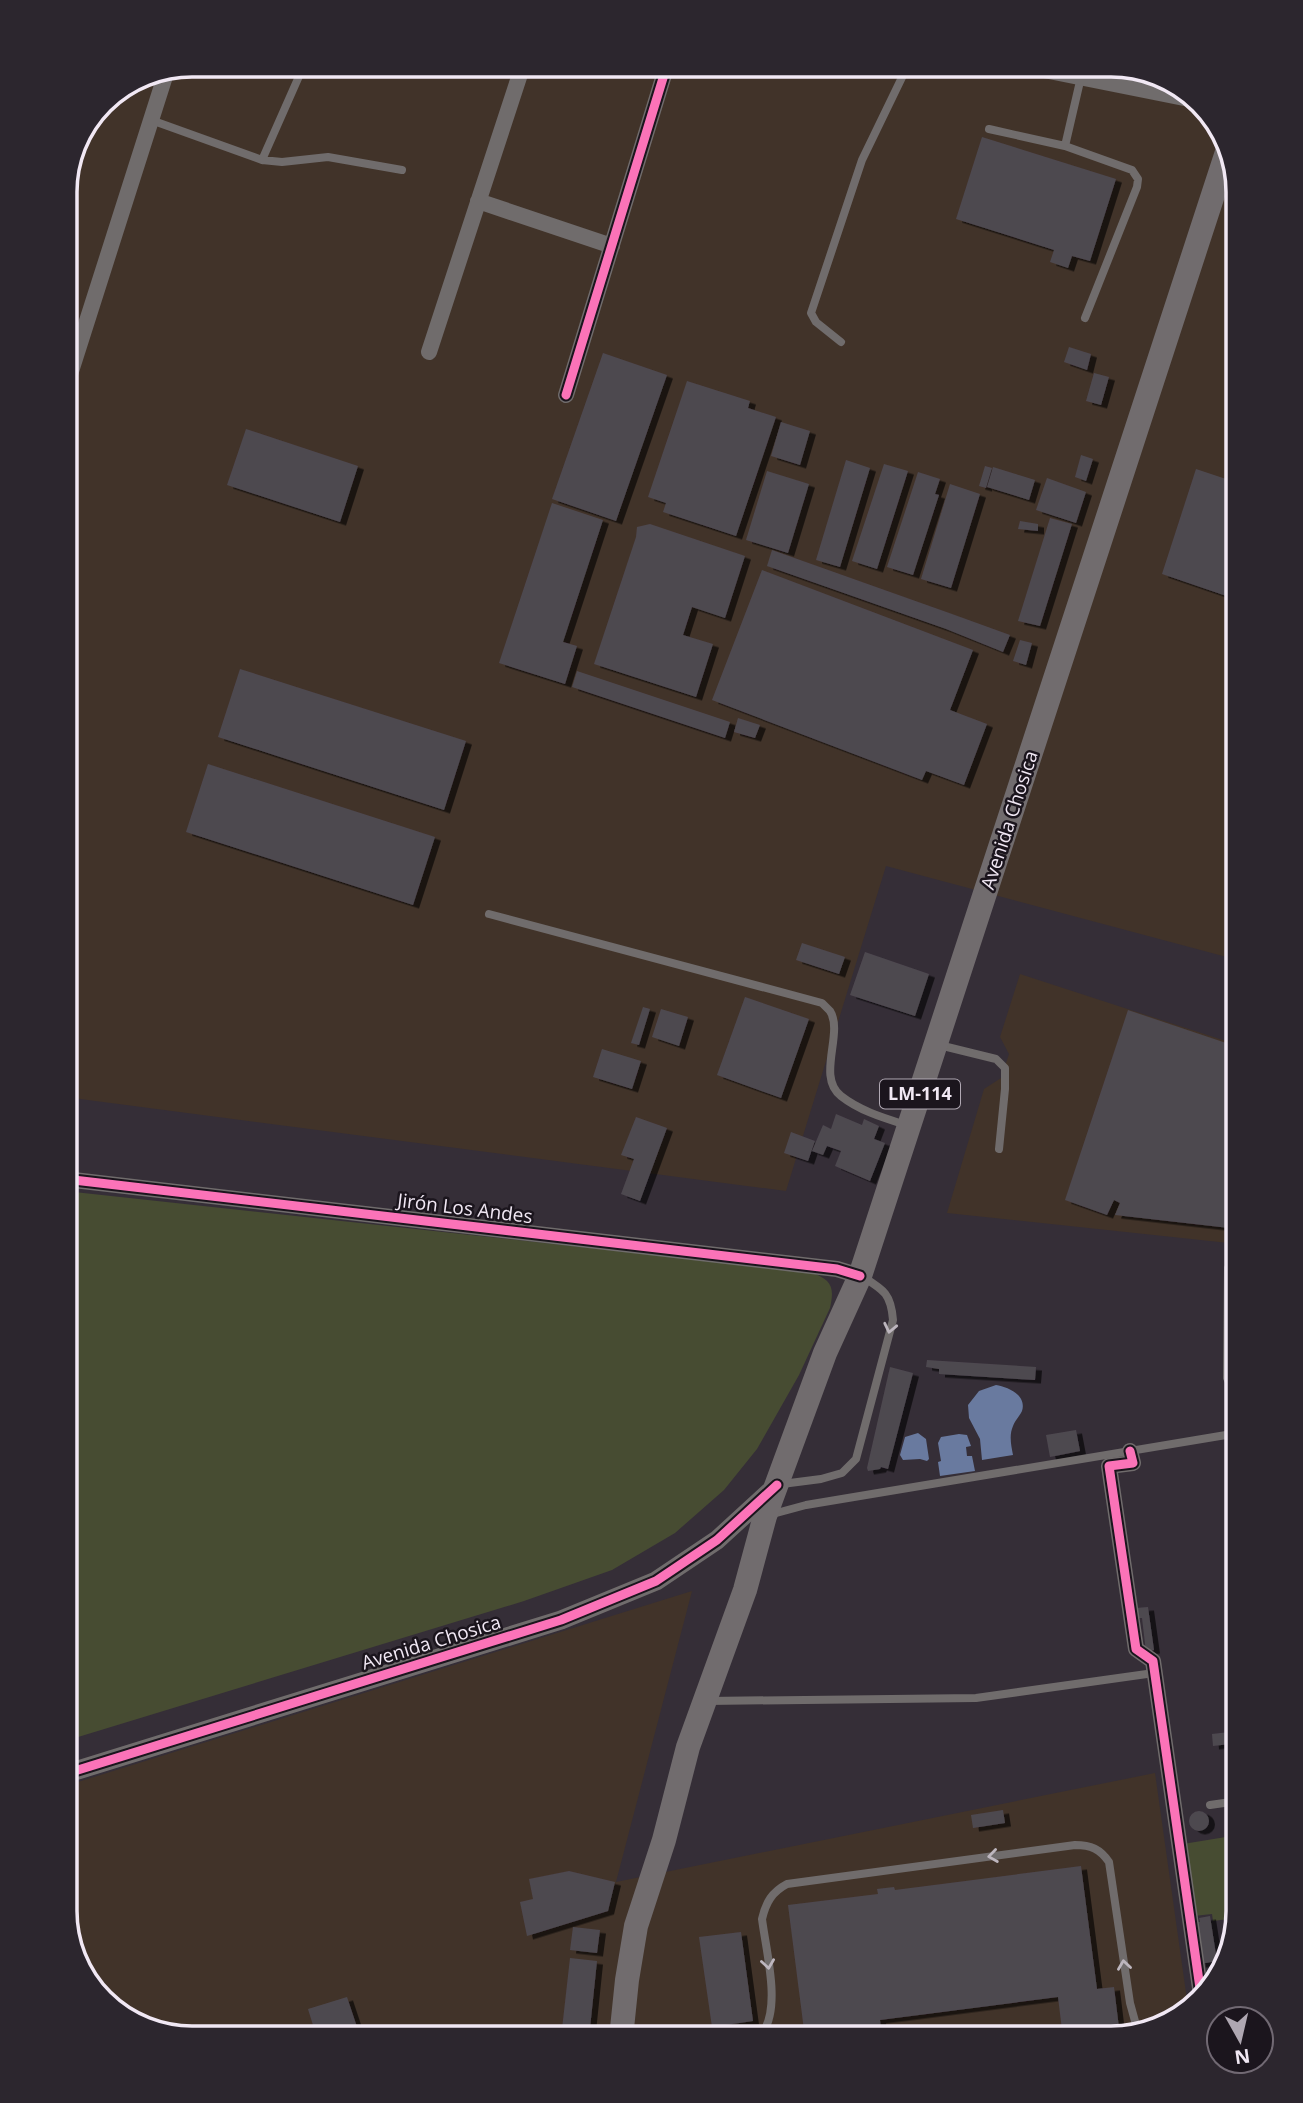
<svg xmlns="http://www.w3.org/2000/svg" width="1303" height="2103" font-family="'Open Sans',sans-serif">
<style>
.industrial{fill:#413329}
.green{fill:#474c32}
.water{fill:#697a9f}
.building{fill:#4e4850;filter:url(#shadow)}
.lines{fill:none;stroke-linecap:round;stroke-linejoin:round}
.service{stroke:#706c6c;stroke-width:8}
.minor{stroke:#706c6c;stroke-width:16}
.tertiary{stroke:#706c6c;stroke-width:19}
.primary{stroke:#716c6e;stroke-width:24}
.cycleway-casing{stroke:#1b151d;stroke-width:13}
.cycleway{stroke:#fb73b8;stroke-width:9}
.oneway{stroke:#bdb6be}
.labels{text-anchor:middle;stroke-width:5;stroke-linejoin:round;paint-order:stroke}
.shield{fill:#1b151d;stroke:#b1a9b4;stroke-width:2}
.shield-label{font-size:18px;font-weight:bold;fill:#f1e8f4}
.street-label{font-size:19px;fill:#f1e8f4;stroke:#1b151d}
.rim{fill:none;stroke:#f1e8f4;stroke-width:3.5}
</style>
<defs>
<filter id="shadow"><feDropShadow dx="6" dy="3.5" stdDeviation="0" flood-color="#0009"/></filter>
</defs>
<rect width="100%" height="100%" fill="#352e37"/>
<path class="industrial" d="M192,65h928l61,21 44,49 13,57v768l-352,-94 -100,325 -721,-94v-913l37,-82 42,-28z
M1020,974l218,71v199l-291,-31 37,-124 17,-11 8,-24 -9,-17z
M692,1591l-76,291 539,-109 33,234 -20,18 -57,13h-927l-62,-21 -44,-49 -13,-57v-125z"/>
<path class="green" d="M65,1191l746,81c20,8 24,14 19,36l-31,67 -42,74 -33,41 -49,43 -63,37 -88,31 -459,140z
M1238,1835v76l-2,7 -23,3 -1,-7 -18,2 -11,-72z"/>
<path class="water" d="M996,1385c12,2 31,10 26,26 -2,5 -7,9 -9,15 -4,9 -2,19 0,29l-31,5 -2,-21 -11,-21 -1,-13 11,-14z
M918,1433l8,6 3,20 -2,2 -7,-2 -17,1 -3,-5 5,-18z
M959,1434l8,1 4,11 -5,1 1,9h5l3,15 -35,5 -2,-14 3,-1 -3,-18 3,-6z"/>
<path class="building" d="M982,137l134,42 -26,82 -18,-5 -4,12 -18,-6 4,-12 -98,-31z
M1069,347l22,7 -4,16 -23,-8z
M603,353l64,22 -51,146 -64,-22z
M1094,373l15,4 -8,28 -15,-4z
M687,381l63,20 -2,7 28,9 -40,119 -73,-24 3,-9 -18,-6z
M781,422l29,9 -10,34 -29,-9z
M246,429l112,37 -18,56 -113,-37z
M1081,455l12,4 -7,22 -11,-4z
M846,460l24,8 -30,99 -24,-7z
M884,464l24,7 -31,98 -25,-8z
M985,466l7,2 -6,20 -7,-2z
M993,467l42,13 -6,20 -42,-13z
M1196,469l42,14v117l-76,-26z
M767,471l42,13 -21,69 -42,-13z
M918,472l22,7 -5,15 4,1 -26,80 -26,-8z
M1047,478l39,14 -10,31 -40,-13z
M950,484l30,10 -29,94 -30,-9z
M552,503l51,17 -40,122 14,4 -12,38 -66,-21z
M1050,518l22,6 -32,102 -22,-5z
M1020,521l18,3v7l-20,-2z
M650,524l95,32 -20,62 -33,-11 -9,28 30,9 -17,53 -102,-33 42,-127 1,-10z
M772,550l180,64 58,21 -7,17 -57,-23 -179,-63z
M762,570l211,80 -23,60 37,14 -23,61 -38,-14 -4,9 -210,-80z
M1020,640l12,3 -6,22 -13,-4z
M240,669l226,72 -22,69 -226,-73z
M577,671l153,51 -5,16 -153,-51z
M738,718l22,7 -5,13 -21,-6z
M208,764l227,73 -22,68 -227,-73z
M802,943l43,14 -6,17 -43,-14z
M865,952l64,22 -14,42 -65,-21z
M745,997l64,22 -28,79 -64,-23z
M643,1007l7,2 -11,36 -8,-2z
M661,1009l27,8 -9,29 -27,-9z
M1128,1010l110,37v182l-123,-14 5,-12 -6,-3 -7,15 -42,-15z
M602,1049l39,12 -9,28 -39,-12z
M836,1114l26,11 2,-6 15,7 -5,13 11,4 -15,38 -35,-15 6,-15 -14,-5 -4,9 -11,-4 11,-26 8,4z
M636,1117l31,11 -27,73 -19,-7 13,-35 -13,-4z
M791,1132l24,9 -7,20 -24,-8z
M927,1360l109,7 -1,13 -96,-6v-5l-13,-2z
M890,1367l23,6 -25,96 -7,-2 -1,2 -12,2 -1,-3z
M1076,1430l4,21 -30,6 -4,-22z
M1148,1607l6,43 -8,2 -4,-34h-5l-1,-10z
M1238,1731v12l-25,3 -1,-12z
M1003,1810l2,13 -32,5 -2,-13z
M1189 1821a10 10 0 1 1 20 0a10 10 0 1 1-20 0Z
M1081,1866l16,123 17,-2 6,49 -9,2h-48l-5,-41 -178,23 2,18h-77l-17,-133 90,-11 -1,-5 17,-2 1,3z
M569,1871l46,11 -7,29 -81,25 -7,-34 13,-3 -4,-20z
M1210,1916l7,45 -17,3 -5,-42h5l-1,-4z
M573,1927l27,3 -3,23 -27,-3z
M741,1932l12,89 -41,6 -13,-90z
M570,1958l27,3 -8,77h-28z
M347,1997l11,33 -26,8h-15l-9,-29z
M1185,2010l-17,15 -3,1 -2,-14z"/>
<g class="lines">
<path class="service" d="M1081,77l-16,69 67,24 6,9 -1,8 -52,131
M151,120l111,40 20,2 46,-5 74,13
M989,129l76,17
M262,160l42,-95
M841,342l-25,-20 -5,-9 51,-153 46,-95
M489,914l333,89c1,1 7,7 8,8 14,22 -14,66 11,85 19,15 43,22 65,29
M939,1045l57,14 9,9v21l-6,60
M1238,1390l-7,-4 -4,-8 1,-110 5,-7 5,-2
M782,1484l39,-5 21,-6 14,-14 37,-139c-2,-26 -9,-30 -30,-43
M769,1515l37,-10 432,-72
M707,1701l269,-3 178,-25
M1210,1805l28,-4
M719,2038l44,-6
M767,2038l-4,-6c18,-26 3,-81 -1,-113 4,-17 10,-27 25,-35l288,-39c16,0 25,4 34,17l21,141 8,29"/>
<path class="minor" d="M1019,65l175,35
M478,201l134,45
M429,352l94,-287
M65,390l102,-320
M566,395l101,-330
M65,1179l772,90 23,7
M1130,1451l3,12 -24,3 27,183 17,12 48,334"/>
<path class="tertiary" d="M65,1774l496,-154 95,-39 61,-41 59,-54"/>
<path class="primary" d="M621,2038l6,-58 9,-54 28,-86 24,-93 57,-157 20,-74 60,-163 35,-77 368,-1127"/>
<defs>
<path id="cycleway" d="M566,395l101,-330
M65,1179l772,90 23,7
M1130,1451l3,12 -24,3 27,183 17,12 48,334
M65,1774l496,-154 95,-39 61,-41 60,-55"/>
</defs>
<use href="#cycleway" class="cycleway-casing"/>
<use href="#cycleway" class="cycleway"/>
</g>
<defs><path id="oneway-chevron" d="M-2-3.5L2.5 0L-2 3.5" fill="none" stroke-width="1.6" stroke-linecap="round" stroke-linejoin="round" transform="scale(1.75)"/></defs>
<g class="oneway">
<use href="#oneway-chevron" transform="translate(890 1328) rotate(102)"/>
<use href="#oneway-chevron" transform="translate(993 1856) rotate(172)"/>
<use href="#oneway-chevron" transform="translate(768 1964) rotate(82)"/>
<use href="#oneway-chevron" transform="translate(1124 1965) rotate(-98)"/>
</g>
<g class="labels">
<rect class="shield" x="880" y="1079.5" width="80" height="29" rx="5"/>
<g class="shield-label">
<text x="920" y="1100">LM-114</text>
</g>
<g class="street-label">
<text transform="translate(1009 820) rotate(-72)" y="7">Avenida Chosica</text>
<text transform="translate(465 1208) rotate(7)" y="7">Jirón Los Andes</text>
<text transform="translate(431 1642) rotate(-17)" y="7">Avenida Chosica</text>
</g>
</g>
<path d="M0 0H1303V2103H0ZM192 77H1111A115 115 0 0 1 1226 192V1911A115 115 0 0 1 1111 2026H192A115 115 0 0 1 77 1911V192A115 115 0 0 1 192 77Z" fill="#2c262e" fill-rule="evenodd"/>
<path class="rim" d="M192 77H1111A115 115 0 0 1 1226 192V1911A115 115 0 0 1 1111 2026H192A115 115 0 0 1 77 1911V192A115 115 0 0 1 192 77Z"/>
<g transform="translate(1240 2040) rotate(172)"><circle r="33" fill="#1b151d" stroke="#716973" stroke-width="2"/>
<path d="M0-5L12 26L0 18L-12 26Z" fill="#afa7b2"/>
<text y="-10" font-size="19" font-weight="bold" text-anchor="middle" fill="#f1e8f4">N</text>
</g>
</svg>
